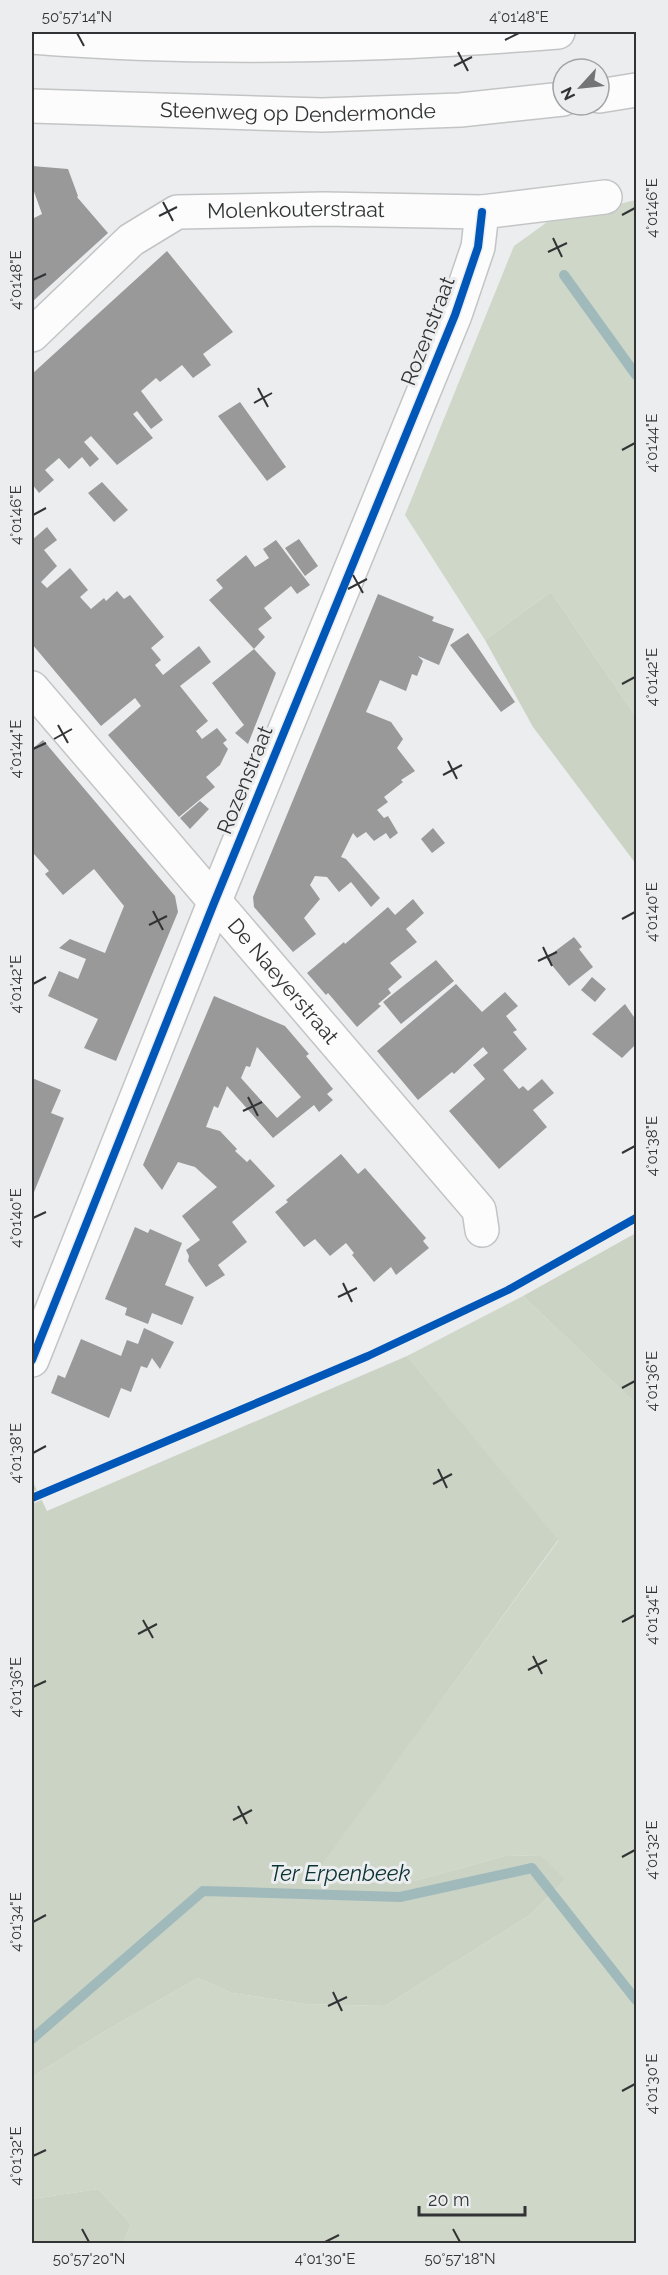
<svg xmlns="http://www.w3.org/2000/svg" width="668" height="2275" font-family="Raleway,sans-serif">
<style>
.green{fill:#cfd7c9}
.forest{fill:#cbd3c5}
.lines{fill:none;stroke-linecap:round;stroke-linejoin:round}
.stream{stroke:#a0babc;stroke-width:10}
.building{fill:#99999a;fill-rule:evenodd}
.minor-casing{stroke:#c3c4c5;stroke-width:36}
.major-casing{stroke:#c3c4c5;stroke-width:36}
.minor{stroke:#fcfcfc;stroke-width:33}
.major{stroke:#fcfcfc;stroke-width:33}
.cycleway-casing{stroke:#ebedef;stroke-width:11}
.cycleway{stroke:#0057b8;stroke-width:8}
.ticks{fill:none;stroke:#323334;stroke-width:2}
.labels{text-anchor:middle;stroke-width:6;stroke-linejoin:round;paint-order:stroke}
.street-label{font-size:21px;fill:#323334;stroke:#ebedef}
.water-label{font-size:22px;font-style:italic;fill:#0a3133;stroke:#ebedef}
.neatline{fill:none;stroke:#323334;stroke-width:2}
.ticks-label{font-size:15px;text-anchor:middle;fill:#323334}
</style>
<rect width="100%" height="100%" fill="#ecedee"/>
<path class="green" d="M636,200v517l-85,-125 -66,48 -80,-125 109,-269 36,-26z
M523,1296l113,108v839h-513l8,-19 -33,-35 -66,10v-122l70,-44 96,-55 34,15 73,11 80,2 145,-91 34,-34 -23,-26 -36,1 -91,25 -108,4 252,-344 -151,-185z"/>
<path class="forest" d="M551,592l85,125v147l-103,-137 -48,-87z
M636,1233v171l-113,-108z
M407,1356l151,184 -251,345 107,-4 91,-25 36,-1 24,25 -35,35 -145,91 -80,-2 -73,-11 -34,-15 -96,55 -70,44v-597l15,31z
M98,2189l33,35 -8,19h-91v-44z"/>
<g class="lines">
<path class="stream" d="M564,275l72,100
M32,2039l171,-148 197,6 132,-29 104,132"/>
</g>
<path class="building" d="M32,166l36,3 10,27 -1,1 31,36 -76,69v-83l10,-5 -10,-28z
M167,251l66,81 -30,22 8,11 -18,13 -11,-13 -22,17 -4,-4 -15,13 22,29 -12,9 -14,-18 -4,3 20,24 -36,27 -26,-29 -7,6 15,17 -9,8 -8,-10 -13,12 -10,-11 -14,12 9,10 -15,13 -7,-9v-110z
M240,402l46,65 -19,14 -49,-65z
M102,482l26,28 -14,12 -26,-29z
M47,527l10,13 -13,10 13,16 -16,16 6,6 23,-20 18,22 -8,7 11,12 13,-11 2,3 11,-10 7,8 6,-4 34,42 -13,11 10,12 -6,5 8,10 36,-29 12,16 -31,24 28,35 -12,10 6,8 15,-11 10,12 -4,3 5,6 -8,16 -14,12 9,10 -36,30 -71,-82 33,-29 -6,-8 -34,28 -69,-82v-104z
M299,539l19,27 -13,10 -20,-28z
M276,540l34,45 -13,9 -6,-8 -27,22 8,10 -14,11 7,8 -11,12 22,24 -28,71 -13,-11 9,-8 -32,-42 42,-34 -45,-49 14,-12 -7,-8 30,-25 9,12 14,-9 -6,-9z
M378,594l56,23 -2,4 22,8 -15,36 -21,-9 5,5 -6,15 -5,-2 -6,17 -26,-11 -14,32 25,10 12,17 -6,9 18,23 -14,9 2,2 -19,15 4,5 -11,8 7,8 4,-2 10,17 -8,6 -4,-6 -12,8 -8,-9 -9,6 -4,-5 -12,24 5,2 34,39 -9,9 -20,-25 -12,10 -12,-15 -12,-1 -5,9 10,14 -16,19 12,16 -23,18 -39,-45 -1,-10z
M468,633l47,69 -14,10 -51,-67z
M43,740l132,156 3,16 -62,149 -32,-13 14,-29 -50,-23 11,-25 19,8 8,-20 -27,-11 11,-9 35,14 19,-47 -30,-37 -31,26 -18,-21 4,-3 -15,-17 -2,2v-107z
M200,801l9,8 -19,20 -10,-11z
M433,828l12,15 -13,10 -11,-14z
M413,899l11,14 -18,16 11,13 -27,21 12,14 -14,12 3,4 -13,11 3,2 -24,21 -29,-34 -2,2 -19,-22 37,-31 1,2 43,-37 7,8z
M574,937l8,10 -3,2 14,18 -24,19 -23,-28z
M436,960l18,21 -53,43 -18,-22z
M592,977l14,12 -11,13 -14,-12z
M456,984l26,28 23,-20 13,14 -12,10 11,14 -4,2 14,17 -24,21 16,19 4,-3 5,5 14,-12 12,14 -21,17 14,17 -48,42 -50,-58 36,-32 -12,-14 15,-12 -5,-6 -29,27 -2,-2 -34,28 -41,-49z
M214,996l71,30 24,28 -3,2 27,33 -6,5 6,6 -14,12 -5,-7 -41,33 -46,-52 -9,22 -4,-2 -8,21 14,4 17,18 -2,2 12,11 3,-3 25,27 -43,36 15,20 -29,23 7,10 -19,12 -18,-26 1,-5 -3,-6 14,-10 -18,-24 35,-29 -22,-20 -17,-5 -16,28 -19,-25zM257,1047l44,50 -24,21 -36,-40 5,-12 4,1z
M625,1004l11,16v24l-14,14 -30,-24z
M32,1078l29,12 -10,23 13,5 -32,79z
M341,1154l17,20 7,-6 61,70 -3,3 6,7 -33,27 -5,-8 -17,15 -22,-27 2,-2 -8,-10 -16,13 -15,-17 -11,8 -29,-35 13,-10 -2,-2z
M135,1227l13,6 2,-4 32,14 -17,42 29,12 -12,28 -30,-12 -4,11 -23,-9 2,-7 -22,-9z
M144,1328l30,14 -14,27 -8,-11 -5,10 -6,-2 -10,26 -10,-4 -12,30 -58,-25 7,-18 7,3 16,-39 40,17 6,-16 11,4z"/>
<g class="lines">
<defs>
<g id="minor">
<path id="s1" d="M32,335l99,-95 46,-28 147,-3 158,3 123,-15"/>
<path id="s2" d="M32,688l447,522 3,20"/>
<path d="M32,1360l182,-457 241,-588 23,-68 4,-35"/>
</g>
<g id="major">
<path d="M32,37c175,14 351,9 526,-5"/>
<path d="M599,96l37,-6"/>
<path id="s3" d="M32,106l290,9 138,-5 103,-11"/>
</g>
</defs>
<use href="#minor" class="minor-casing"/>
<use href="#major" class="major-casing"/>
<use href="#minor" class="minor"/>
<use href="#major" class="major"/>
<defs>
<path id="cycleway" d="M32,1360l182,-457 241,-588 23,-68 4,-35
M32,1498l336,-142 140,-66 128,-72"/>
</defs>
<use href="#cycleway" class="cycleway-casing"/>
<use href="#cycleway" class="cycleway"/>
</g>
<path class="ticks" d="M77,33l7,13M505,40l14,-7M458,52l10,19M454,66l18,-9M163,202l10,19M622,215l13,-7M159,216l18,-9M553,238l9,19M548,252l19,-9M33,280l13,-6M258,388l10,19M254,403l18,-10M622,450l13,-7M33,515l13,-7M353,575l10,18M348,589l19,-10M622,684l13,-7M58,725l10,18M54,739l18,-10M33,749l13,-6M448,761l9,18M443,775l19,-10M153,911l10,19M622,919l13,-7M149,925l18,-9M543,947l9,19M538,961l19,-9M33,984l13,-7M248,1097l10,19M243,1111l19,-9M622,1153l13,-7M33,1218l13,-6M343,1283l9,19M338,1297l19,-9M622,1388l13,-7M33,1453l13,-7M438,1469l9,19M433,1484l19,-10M143,1620l10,18M622,1622l13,-7M138,1634l19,-10M533,1656l9,18M528,1670l19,-10M33,1687l13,-6M238,1806l9,18M233,1820l19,-10M622,1857l13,-7M33,1922l13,-7M333,1992l9,19M328,2006l19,-9M622,2091l13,-7M33,2156l13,-6M82,2229l7,13M453,2229l7,13M325,2242l14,-7"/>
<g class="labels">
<g class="street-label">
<text dy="7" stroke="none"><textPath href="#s3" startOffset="266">Steenweg op Dendermonde</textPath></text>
<text dy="7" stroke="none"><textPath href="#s1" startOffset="310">Molenkouterstraat</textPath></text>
<text transform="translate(428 331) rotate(-69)" y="7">Rozenstraat</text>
<text transform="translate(245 780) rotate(-68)" y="7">Rozenstraat</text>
<text dy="7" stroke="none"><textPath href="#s2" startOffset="386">De Naeyerstraat</textPath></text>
</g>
<g class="water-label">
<text x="340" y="1881">Ter Erpenbeek</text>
</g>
</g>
<rect width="668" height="2275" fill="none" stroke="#ebedef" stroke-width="66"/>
<g transform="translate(581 87) rotate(243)"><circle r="28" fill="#ebedef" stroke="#a1a3a4" stroke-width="1.5"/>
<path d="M0-4.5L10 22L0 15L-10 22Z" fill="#737475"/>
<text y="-9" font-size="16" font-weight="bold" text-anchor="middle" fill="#323334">N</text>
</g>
<path d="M419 2206v9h106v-9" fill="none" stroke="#323334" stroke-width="3"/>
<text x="428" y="2206" font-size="18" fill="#323334" stroke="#ebedef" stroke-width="4.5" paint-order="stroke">20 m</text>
<rect x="33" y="33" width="602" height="2209" class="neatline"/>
<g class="ticks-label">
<text x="77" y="22">50°57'14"N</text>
<text x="519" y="22">4°01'48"E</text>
<text transform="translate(652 208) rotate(-90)" y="5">4°01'46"E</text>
<text transform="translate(16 280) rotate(-90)" y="5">4°01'48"E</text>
<text transform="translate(652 443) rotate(-90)" y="5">4°01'44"E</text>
<text transform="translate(16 515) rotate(-90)" y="5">4°01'46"E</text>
<text transform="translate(652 677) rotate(-90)" y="5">4°01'42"E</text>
<text transform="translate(16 749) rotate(-90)" y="5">4°01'44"E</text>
<text transform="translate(652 912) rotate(-90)" y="5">4°01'40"E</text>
<text transform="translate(16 984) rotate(-90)" y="5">4°01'42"E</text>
<text transform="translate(652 1146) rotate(-90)" y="5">4°01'38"E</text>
<text transform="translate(16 1218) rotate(-90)" y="5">4°01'40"E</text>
<text transform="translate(652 1381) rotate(-90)" y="5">4°01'36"E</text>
<text transform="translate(16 1453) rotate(-90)" y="5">4°01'38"E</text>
<text transform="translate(652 1615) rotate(-90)" y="5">4°01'34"E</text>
<text transform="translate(16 1687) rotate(-90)" y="5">4°01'36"E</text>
<text transform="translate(652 1850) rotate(-90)" y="5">4°01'32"E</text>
<text transform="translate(16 1922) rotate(-90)" y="5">4°01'34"E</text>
<text transform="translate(652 2084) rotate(-90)" y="5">4°01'30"E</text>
<text transform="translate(16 2156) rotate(-90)" y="5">4°01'32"E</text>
<text x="89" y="2264">50°57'20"N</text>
<text x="325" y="2264">4°01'30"E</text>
<text x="460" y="2264">50°57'18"N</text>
</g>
</svg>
